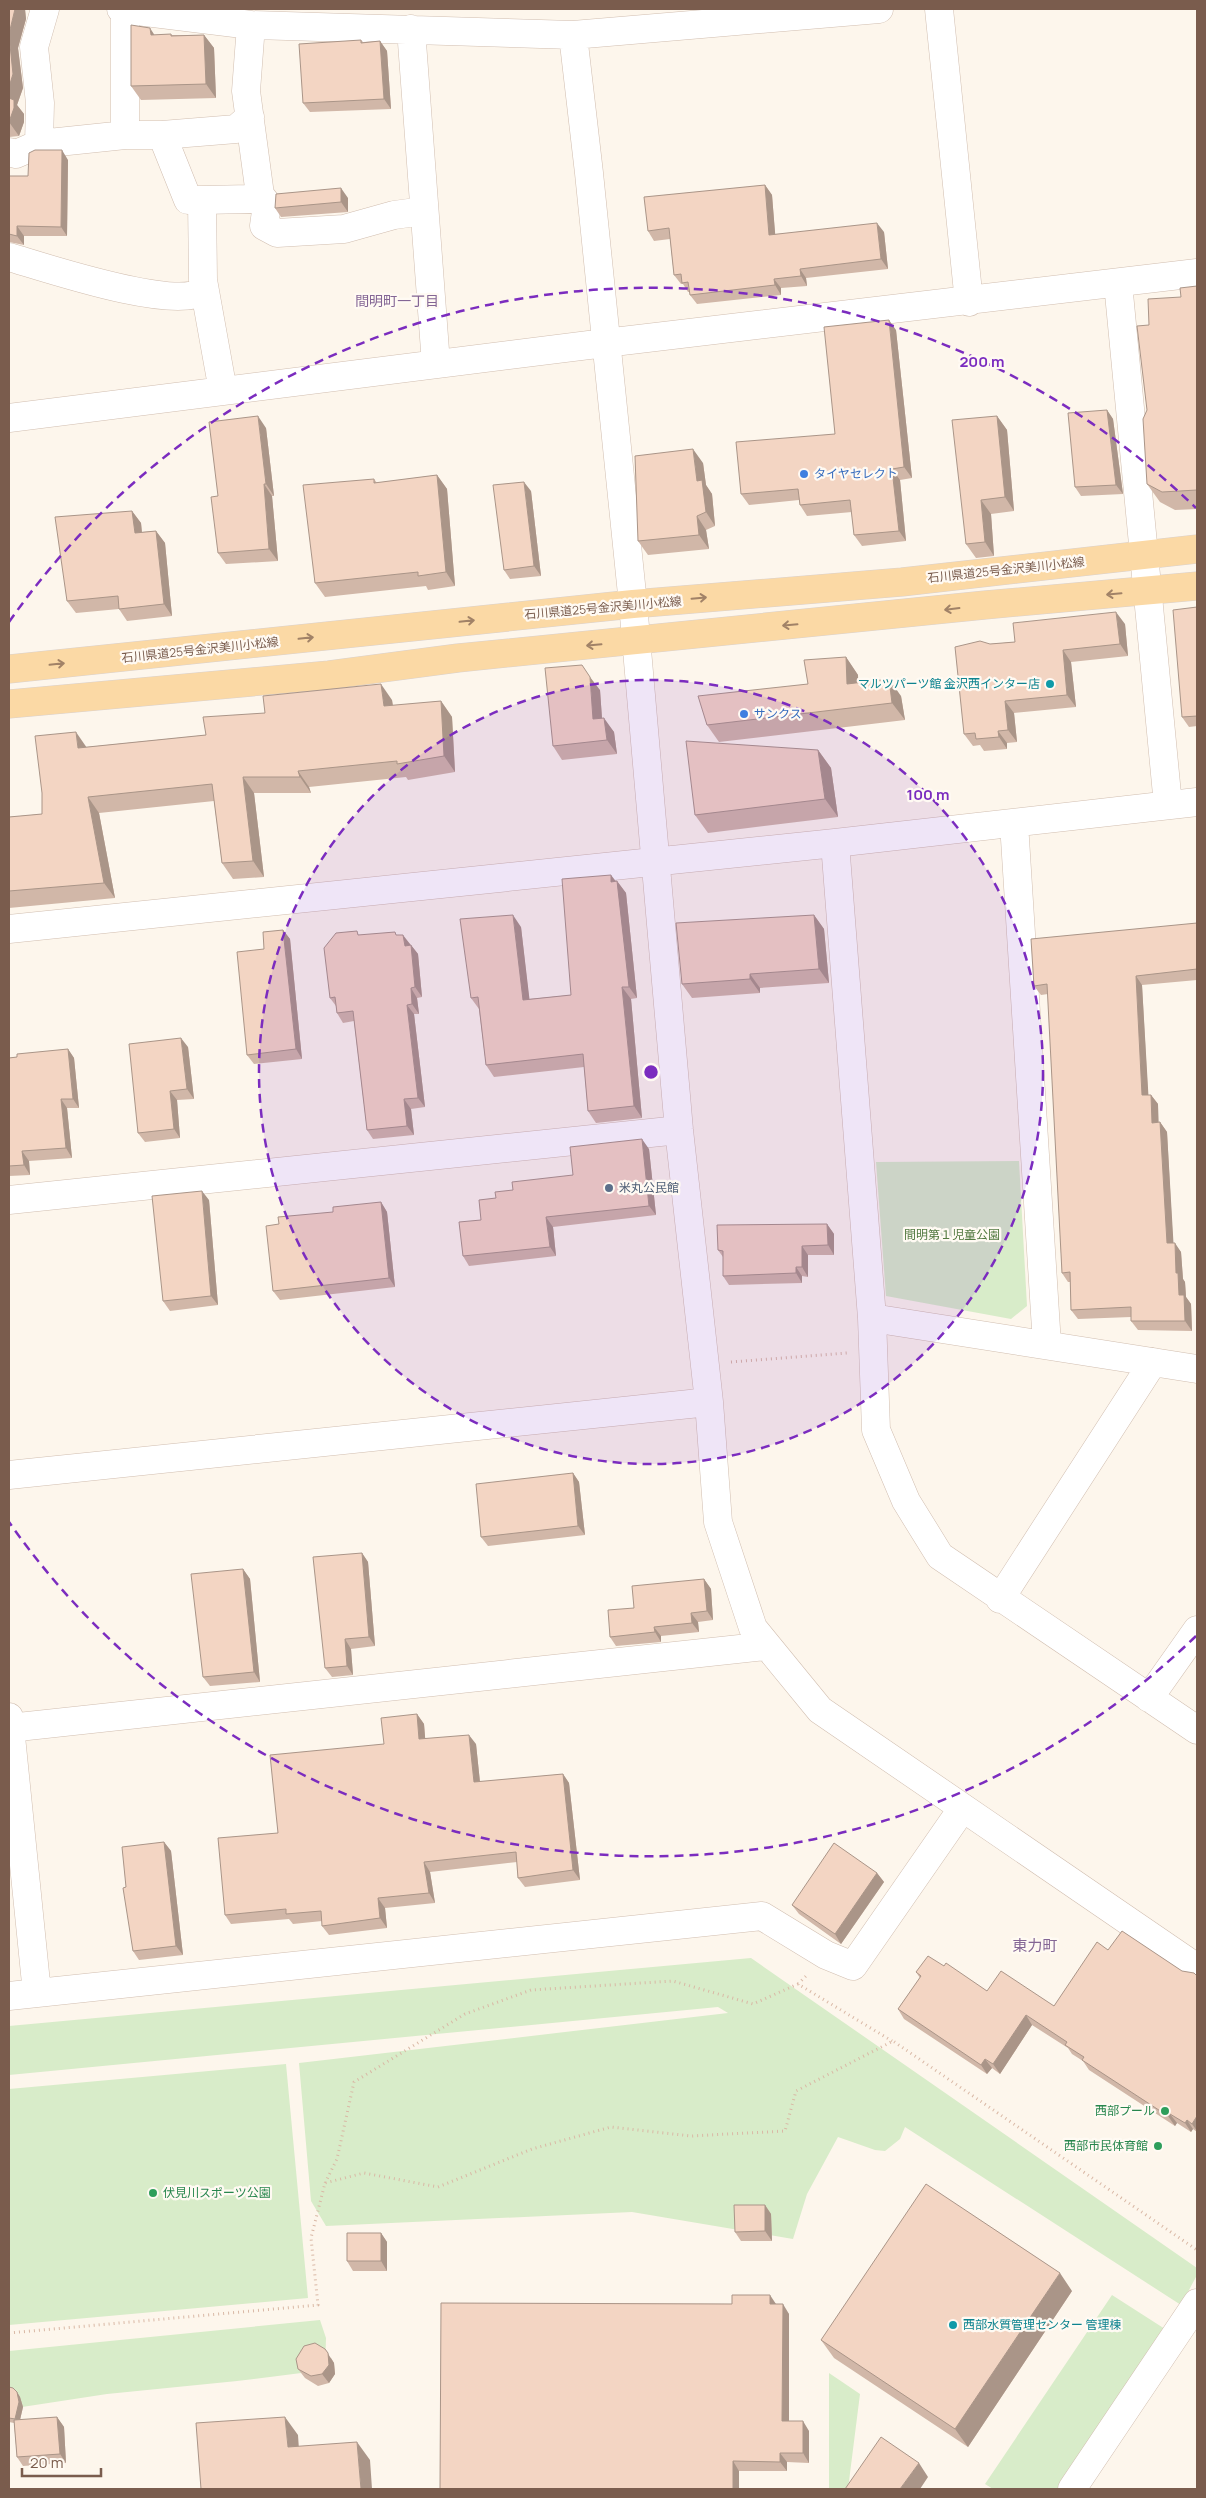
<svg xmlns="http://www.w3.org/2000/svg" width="1206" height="2498" font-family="Manrope,'Noto Sans JP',sans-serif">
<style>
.green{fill:#d8ecc9}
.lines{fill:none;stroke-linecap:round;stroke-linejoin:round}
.minor-casing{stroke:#d1beb0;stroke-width:29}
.major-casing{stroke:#dad1cd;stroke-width:29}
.path{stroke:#d9b8a5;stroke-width:3;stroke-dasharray:1 4;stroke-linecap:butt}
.minor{stroke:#fff;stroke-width:28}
.major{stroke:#fbd9a5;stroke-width:28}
.wall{fill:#d1b7a8}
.shaded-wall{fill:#aa9588}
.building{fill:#f3d5c3;stroke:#aa9588}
.oneway{stroke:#a18267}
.ring{fill:none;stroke:#7b2cbf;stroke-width:2.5;stroke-dasharray:9 6}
.shop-dot{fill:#3f7fe0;stroke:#fffaf3;stroke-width:2}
.culture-dot{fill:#0f9aa8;stroke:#fffaf3;stroke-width:2}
.service-dot{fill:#5c6f8a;stroke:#fffaf3;stroke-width:2}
.leisure-dot{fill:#2e9e5b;stroke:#fffaf3;stroke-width:2}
.labels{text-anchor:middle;stroke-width:4.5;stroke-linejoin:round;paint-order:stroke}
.shop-label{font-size:12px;fill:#366cbe;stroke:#fffaf3;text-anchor:start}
.street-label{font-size:12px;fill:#7a5c4d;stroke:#fffaf3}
.culture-label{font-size:12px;fill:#0d838f;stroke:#fffaf3;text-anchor:end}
.service-label{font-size:12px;fill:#4e5e75;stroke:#fffaf3;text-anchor:start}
.park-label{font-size:12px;fill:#537a41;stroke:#fffaf3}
.leisure-label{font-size:12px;fill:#27864d;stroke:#fffaf3;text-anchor:end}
.neighbourhood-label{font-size:14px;fill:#846695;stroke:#fffaf3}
.quarter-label{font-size:15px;fill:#846695;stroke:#fffaf3}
.centre{fill:#7b2cbf;stroke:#fffaf3;stroke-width:2.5}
.ring-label{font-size:15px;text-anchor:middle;font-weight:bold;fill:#7b2cbf;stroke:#fffaf3;stroke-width:4.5;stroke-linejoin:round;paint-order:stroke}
</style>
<rect width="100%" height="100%" fill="#fdf6ec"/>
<path class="green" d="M1019,1161l8,145 -16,13 -125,-23 -10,-134z
M751,1958l446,310v7l-16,30 -276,-178 -5,12 -15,12 -10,-1 -37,-13 -31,57 -14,45 -161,-27 -306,14 -15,-25 -12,-138 429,-50 -10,-6 -709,68v-49z
M286,2064l22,234 -299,27v-236z
M1112,2295l53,34 -108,160h-64l-8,-5z
M320,2320l6,18 -1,32 -88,11 -130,13 -98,15v-58z
M829,2373l31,21 -12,95h-19z"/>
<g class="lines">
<defs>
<path id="minor" d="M121,9l130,16 322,10 306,-26
M939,9l30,293
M251,25l-5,66 14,104 7,9 -3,22 13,7 67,-4 50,-14 30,-4
M411,29l25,335
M573,35l16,138 44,431 46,526 30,272 9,120 35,106 67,82 377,258
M125,135h37l26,65h14l1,80 20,111
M162,135l74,-6 14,-12
M39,144l1,-41 -6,-56 11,-38
M9,152l7,2 23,-10 86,-9v-125
M202,200l49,-1 9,-4
M9,257c38,11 164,54 195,34
M1118,283l50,522
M9,418l596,-75 592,-70
M1014,823l33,522
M835,843l37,475 4,112 30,71 34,55 257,174
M9,929l826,-86 362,-41
M9,1200l670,-70
M872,1318l325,51
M9,1475l700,-73
M1000,1599l153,-237
M1149,1698l48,-68
M9,1717l28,276
M9,1728l757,-82
M9,1996l753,-80 64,39 27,11 109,-157
M1072,2489l125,-186"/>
<path id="major" d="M9,669l624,-65 269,-22 295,-33
M9,704l320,-29 129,-17 527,-53 212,-19"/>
</defs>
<use href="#minor" class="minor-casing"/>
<use href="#major" class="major-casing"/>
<path class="path" d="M731,1362l116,-9
M798,1984l10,-10
M325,2183l12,-24 17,-77 111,-68 66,-24 142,-9 80,23 45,-20 94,57
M9,2333l309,-28 -7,-67 14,-55 39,-10 74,14 94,-38 79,-22 80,9 94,-5 11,-40 97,-50 304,209"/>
<use href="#minor" class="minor"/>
<use href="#major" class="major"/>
</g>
<path class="wall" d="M9,9h16l1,10 -8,29 5,40 -6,17 7,9v8l-5,14 -10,1z
M171,34l1,1h32l10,13 2,50 -75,2 -10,-14 23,-51z
M361,40l2,2 17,-1 7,10 4,58 -81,3 -7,-9z
M68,160l-1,76h-43v9l-15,-3v-66h19z
M765,185l7,10 3,39 109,-2 4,37 -82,9 1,8 -26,2v7l-84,9 -7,-9v-3h-2l-5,-8h-2l-7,-9 -4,-36 -16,2 -6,-10z
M348,198v14l-67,5 -6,-9z
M1197,286v223l-22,1 -15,-8 -13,-18v-74l2,-85 32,-28z
M896,330l16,148 -12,2 6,61 -44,5 -8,-11 -2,-23 -45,4 -7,-11 -1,-5 -50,5 -8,-11 94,-60z
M1107,410l6,9 10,75 -42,2 -6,-9z
M997,416l10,14 7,81 -23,3 3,42 -18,2 -10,-14z
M266,428l8,68h-2l6,65 -52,3 -8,-11v-57z
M703,463l3,22 6,9 3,32 -9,4 3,19 -61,6 -10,-14z
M437,475l10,14 8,97 -27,4 -2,-4 -101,11 -10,-14 59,-104 3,4z
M531,491l10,85 -31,3 -6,-9z
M132,511l9,12 1,9 14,-1 9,12 7,73 -45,5 -8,-12 -43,4 -9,-12z
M1197,607v119l-8,1 -7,-10z
M1125,624l3,32 -57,6 5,45 -62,6 3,29 -10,1v6l-23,2 -4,-6 -7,1 -9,-12 26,-90 25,-2z
M846,657l12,18v7l43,14 4,24 -186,22 -12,-17 101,-41z
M600,690l2,28 12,14 3,22 -55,6 -9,-14z
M392,700l1,6 48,-5 11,16 3,55 -47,8 -2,-3 -97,10 2,6h-57l10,84 -31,2 -11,-16 -8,-62 -115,12 16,85 -106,10v-91l33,-3v-21l45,-46 119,-12 59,-22z
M818,750l13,18 7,49 -130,16 -13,-18z
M616,881h1l9,12 11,105 -6,1 11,119 -46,5 -8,-12 -4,-44 -90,10 -8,-12 -7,-56 -8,-11 50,-71 8,72 42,-4z
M814,915l10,14 5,54 -69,5v5l-68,5 -10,-14z
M1197,923v57l-55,5 6,110h3l7,9v19l2,-1 7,10 6,111 8,9 2,27 2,3 1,15 5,7 1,27 -54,-1 -7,-9v-4l-53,2 -7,-9 -1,-28h-2l-6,-9 -14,-279 -7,1 -7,-9z
M283,930l7,9 12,120 -48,5 -7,-9 17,-106z
M360,935h38l12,9 8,10 4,43 -5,1 2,16h-5l11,93 -14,2 3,26 -41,4 -6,-9 -13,-109 -11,2 -6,-10 -1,-7 -6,-8z
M188,1047l6,52 -17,1 3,38 -35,4 -7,-9z
M68,1049l6,9 5,50h-12l5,50 -43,3 1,14 -21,1v-118z
M649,1149l7,66 -103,12 3,29 -87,10 -6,-10 18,-36 15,-22 17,-8 60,-15z
M209,1200l9,105 -48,6 -7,-10z
M381,1202l6,10 8,75 -115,13 -7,-9 6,-67z
M827,1224l7,10v21h-26v22l-6,-1v7l-73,2 -6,-9v-19l-5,-7z
M573,1473l6,9 6,53 -97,11 -7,-9z
M362,1553l6,9 7,84 -24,3 2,26 -21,2 -7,-9z
M243,1569l7,10 10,103 -50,4 -7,-9z
M704,1579l7,10 2,31 -15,2 1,10 -38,4v6l-45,4 -6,-9 24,-29z
M417,1714l7,10 1,14 51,6 4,38 83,-8 6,9 11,97 -55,7 -7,-9 -1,-16 -87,10 5,31 -50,5 2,20 -58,7 -7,-9v-5l-29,3 -4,-5 -58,5 -6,-9 53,-82 106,-89z
M164,1842l7,9 12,104 -44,5 -6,-9z
M877,1873l7,9 -43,62 -42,-30 -7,-9z
M1108,1950l89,26v156l-4,-3 -2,3 -14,-9 -2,3 -86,-56 -6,-9 -11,-7 -4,-6 -36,-23 -32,49 -8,-6 -5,6 -83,-55 -6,-10 22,-31 -4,-6 28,-6 43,25 67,15z
M765,2205l6,9 1,27h-31l-6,-9z
M381,2233l6,9v29h-34l-6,-10z
M1072,2291l-104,156 -134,-89 -13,-18z
M441,2303l335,1 13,10v107l20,10v32l-22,-1v9h-48v18z
M331,2358l3,5 1,11 -6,9 -11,3 -13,-8 -7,-9z
M9,2387l8,5 3,5 3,10 -3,13 37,-3 7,10 2,36 -43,3 -6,-9 -3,-34 -5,-1z"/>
<path class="shaded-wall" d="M15,9h10l1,10 -8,29 5,40 -6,17 7,9v8l-5,14 -10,-14v-88z
M150,28l9,14 -8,-7z
M204,35l10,13 2,50 -10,-14z
M380,41l7,10 4,58 -7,-10z
M62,150l6,10 -1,76 -6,-9z
M765,185l7,10 4,49 -7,-9z
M341,188l7,10v14l-7,-10z
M877,223l7,9 4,37 -7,-10z
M17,226l7,10v9l-7,-9z
M800,269l6,9 1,8 -6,-10z
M774,279l7,9v7l-6,-10z
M889,320l7,10 16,148 -8,-11z
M1107,410l6,9 10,75 -7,-9z
M258,416l8,12 8,68 -8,-12z
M997,416l10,14 7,81 -9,-14z
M693,449l10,14 3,22 6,9 3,32 -9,-14 -9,-31z
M892,469l8,11 6,61 -7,-10z
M437,475l10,14 8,97 -9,-14z
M524,482l7,9 10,85 -7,-10z
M264,484l8,12 6,65 -9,-12z
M981,500l10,14 3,42 -9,-14z
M132,511l9,12 2,22 -8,-12z
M697,516l9,14 3,19 -10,-14z
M156,531l9,12 7,73 -8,-12z
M1116,612l9,12 3,32 -8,-12z
M1063,650l8,12 5,45 -9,-12z
M846,657l12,18 1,26 -12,-17z
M590,677l10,13 3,43 -10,-14z
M889,679l12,17 4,24 -13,-17z
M381,684l11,16 3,22 -11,-16z
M441,701l11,16 3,55 -11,-16z
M1005,701l9,12 3,29 -9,-12z
M604,718l10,14 3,22 -10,-14z
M998,731l9,12v6l-8,-12z
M76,732l11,16h-9z
M818,750l13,18 7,49 -13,-18z
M298,771l11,16 2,6 -11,-16z
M243,777l11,16 10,84 -11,-16z
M88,797l11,16 16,85 -11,-15z
M611,875l7,9 -1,-3 9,12 11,105 -8,-11 -18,-105z
M513,915l8,12 10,85 -8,-12z
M814,915l10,14 5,54 -10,-14z
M283,930l7,9 12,120 -6,-10z
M403,935l7,9 1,11 -6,-9z
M411,945l7,9 4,43 -7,-10z
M750,974l10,14v5l-10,-14z
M1136,976l6,9 7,120 -7,-10z
M622,987l9,12 11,119 -8,-12z
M411,988l6,10 2,16 -7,-10z
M407,1005l7,9 11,93 -7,-9z
M181,1038l7,9 6,52 -7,-10z
M68,1049l6,9 5,50 -6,-9z
M170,1091l7,9 3,38 -6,-9z
M1151,1095l7,9 1,28 -7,-9z
M61,1099l6,9 5,50 -6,-10z
M404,1099l7,10 3,26 -7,-9z
M1160,1122l7,10 7,120 -7,-9z
M642,1139l7,10 7,66 -7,-9z
M22,1151l7,10 1,14 -6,-10z
M202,1191l7,9 9,105 -7,-9z
M381,1202l6,10 8,75 -6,-9z
M546,1217l7,10 3,29 -6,-9z
M827,1224l7,10v21l-6,-10z
M1175,1243l6,9 2,27 2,3 1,15 5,7 1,27 -7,-10 -6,-26 -3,-22z
M802,1246l6,9v22l-6,-10z
M796,1267l6,9v7l-6,-10z
M573,1473l6,9 6,53 -7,-9z
M362,1553l6,9 7,84 -6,-9z
M243,1569l7,10 10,103 -6,-10z
M704,1579l7,10 2,31 -6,-9z
M691,1613l7,9 1,10 -7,-9z
M654,1627l7,9v6l-6,-10z
M345,1639l6,10 2,26 -6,-9z
M417,1714l7,10 2,24 -7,-9z
M469,1735l7,9 5,48 -7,-10z
M563,1774l6,9 11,97 -7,-10z
M164,1842l7,9 12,104 -7,-9z
M424,1862l6,10 5,31 -6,-10z
M877,1873l7,9 -43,62 -6,-10z
M378,1898l7,10 2,20 -7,-10z
M1026,2015l6,10 -32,49 -7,-10z
M985,2059l7,9 -5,6 -6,-9z
M1170,2114l7,9 -2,3 -7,-10z
M1197,2116v15l-5,-7z
M1187,2120l6,9 -2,3 -6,-9z
M765,2205l6,9 1,27 -7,-10z
M381,2233l6,9v29l-6,-10z
M1060,2273l12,18 -104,156 -13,-18z
M770,2295l6,9h-6z
M783,2304l6,10v117l-7,-10z
M325,2349l9,14 1,11 -6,9 -7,-9z
M17,2392l3,5 3,10 -4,17 -4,-5z
M57,2417l7,10 2,36 -6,-9z
M285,2417l13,18 2,30 -12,-18z
M803,2421l6,10v32l-6,-10z
M357,2442l13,18 2,29h-11z
M780,2453l7,9v9l-7,-9z
M733,2461l6,10v18h-6z
M919,2463l9,14 -8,12h-20z"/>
<path class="building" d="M9,9h6l-6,25z
M131,25l19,3 1,7 20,-1v2l33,-1 2,49 -75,2z
M9,35l4,39 -4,13z
M361,40v3l19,-2 4,58 -81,4 -4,-59z
M9,98l5,2v8l-5,14z
M35,150h27l-1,77 -44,-1v10l-8,-2v-58h19l1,-23z
M765,185l4,50 108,-12 4,36 -81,10 1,7 -27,3 1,6 -85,10 -2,-13 -6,1 -1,-9 -7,1 -5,-47 -21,3 -4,-34z
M341,188v14l-66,6 1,-14z
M1197,286v204l-35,2 -15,-8 -4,-65 4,-9 -10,-84 12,-1 -1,-26 33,-2 -1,-9z
M889,320l15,147 -12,2 7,62 -45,4 -4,-35 -50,5 -2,-16 -57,5 -5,-52 99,-8 -11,-107z
M1107,410l9,75 -41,2 -7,-74z
M258,416l8,68h-2l5,65 -51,4 -7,-56 7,-1 -9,-74z
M997,416l8,81 -24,3 4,42 -19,2 -14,-124z
M693,449l4,32 5,-1 4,32 -9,4 2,19 -61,6 -3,-85z
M437,475l9,97 -28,4v-4l-103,11 -12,-98 71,-6v4z
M524,482l10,84 -30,4 -11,-85z
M132,511l3,22 21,-2 8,73 -45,5 -1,-13 -51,5 -12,-84z
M1197,607v109l-15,1 -9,-107z
M1116,612l4,32 -57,6 4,45 -62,6 3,29 -10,1 1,6 -23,2 -1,-6 -11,1 -9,-87 25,-6 10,3 25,-2 -2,-19z
M846,657l1,27 42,-5 3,24 -185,22 -9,-29 110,-12 -4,-24z
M582,665l8,12 3,42 11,-1 3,22 -54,6 -8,-78z
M381,684l3,22 57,-5 3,55 -47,8v-3l-99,10 2,6h-57l10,84 -31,2 -10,-79 -124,13 16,86 -95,8v-74l33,-3v-21l-7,-57 41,-4 2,16 128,-13 -3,-18 62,-4 -2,-17z
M686,741l132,9 7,49 -130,16z
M611,875v7l6,-1 12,106h-7l12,119 -46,5 -5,-57 -97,11 -8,-68 -7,1 -11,-79 53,-4 10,85 48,-5 -9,-116z
M814,915l5,54 -69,5v5l-68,5 -6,-61z
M1197,923v46l-61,7 6,119h9l1,28 8,-1 7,121h8l1,30h2l1,22h5l1,26h-54v-14l-60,3 -1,-38 -8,1 -15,-289 -13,2 -3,-47z
M283,930l13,119 -49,6 -10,-103 27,-3 -1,-17z
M357,931l1,4 37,-3 1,3h7l2,11 6,-1 4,42 -4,1 1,16 -5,1 11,93 -14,1 3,27 -40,4 -14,-119 -16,2 -2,-16 -5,1 -6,-50 12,-15z
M181,1038l6,51 -17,2 4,38 -36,4 -9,-89z
M68,1049l5,50h-12l5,49 -44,3 2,14 -15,1v-108l8,-1v-3z
M642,1139l7,67 -103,11 4,30 -87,9 -4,-34 22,-2 -2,-20 17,-2 -1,-6 18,-2 -1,-8 61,-7 -3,-28z
M202,1191l9,105 -48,5 -11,-105z
M381,1202l8,76 -116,13 -7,-65 13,-2 -1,-7 55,-5v-5z
M827,1224l1,21 -26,1v21h-6v6l-73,3v-25l-5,-1 -1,-25z
M573,1473l5,53 -97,11 -5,-53z
M362,1553l7,84 -24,2 2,27 -22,2 -12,-111z
M243,1569l11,103 -51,5 -12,-103z
M704,1579l3,32 -16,2 1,10 -38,4 1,5 -45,5 -2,-27 26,-2 -2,-22z
M417,1714l2,25 50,-4 5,47 89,-8 10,96 -55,8 -2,-26 -92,10 5,31 -51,5 2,20 -58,8 -1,-15 -35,3v-5l-61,6 -7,-77 60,-5 -8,-78 114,-11 -3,-26z
M164,1842l12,104 -43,5 -10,-63 3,-1 -4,-40z
M834,1843l43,30 -42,61 -43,-29z
M1122,1931l60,40 12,2 3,3v140l-5,8 -5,-4 -2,3 -15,-9 -2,2 -86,-56 2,-3 -19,-12 2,-3 -41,-27 -33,49 -8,-5 -4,6 -83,-56 23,-33 -5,-4 12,-16 16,10 2,-3 41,28 14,-20 53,35 43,-64 11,8z
M926,2184l134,89 -105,156 -134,-89z
M734,2205h31v26l-30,1z
M347,2233h34v28h-34z
M732,2295h38v9h13l-1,117h21v32h-23v9l-47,-1v28h-293l1,-186 291,1z
M315,2343l10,6 3,4 1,12 -7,9 -11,2 -13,-7 -2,-10 8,-13z
M9,2387l4,1 4,4 2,10 -4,17 -6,-1z
M57,2417l3,37 -43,3 -3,-37z
M285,2417l3,30 69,-5 4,47h-160l-5,-66z
M881,2437l38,26 -19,26h-55z"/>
<defs><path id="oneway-shaft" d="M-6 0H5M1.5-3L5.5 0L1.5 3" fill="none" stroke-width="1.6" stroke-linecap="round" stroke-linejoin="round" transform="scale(1.25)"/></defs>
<g class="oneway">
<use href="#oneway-shaft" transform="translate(1114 594) rotate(175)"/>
<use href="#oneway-shaft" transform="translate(699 598) rotate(-5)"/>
<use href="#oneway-shaft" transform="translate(952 609) rotate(173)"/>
<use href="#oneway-shaft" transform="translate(467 621) rotate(-6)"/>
<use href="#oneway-shaft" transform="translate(790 625) rotate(175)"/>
<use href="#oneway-shaft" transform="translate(306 638) rotate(-6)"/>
<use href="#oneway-shaft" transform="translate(594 645) rotate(175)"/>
<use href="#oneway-shaft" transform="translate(57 664) rotate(-6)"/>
</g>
<circle cx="651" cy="1072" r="392" fill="#7b2cbf" fill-opacity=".12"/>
<g class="ring">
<circle cx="651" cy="1072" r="392"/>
<path d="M1196 1636A784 784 0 0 1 9 1522M9 622A784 784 0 0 1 1196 508"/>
</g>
<g class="shop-dot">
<circle cx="804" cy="474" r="5"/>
<circle cx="744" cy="714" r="5"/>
</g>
<g class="culture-dot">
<circle cx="1050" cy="684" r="5"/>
<circle cx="953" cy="2325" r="5"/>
</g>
<circle class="service-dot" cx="609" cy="1188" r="5"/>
<g class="leisure-dot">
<circle cx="1165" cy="2111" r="5"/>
<circle cx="1158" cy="2146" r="5"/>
<circle cx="153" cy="2193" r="5"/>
</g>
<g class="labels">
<g class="shop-label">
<text x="814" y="478">タイヤセレクト</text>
<text x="754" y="718">サンクス</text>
</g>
<g class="street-label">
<text transform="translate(1006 570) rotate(-6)" y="4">石川県道25号金沢美川小松線</text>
<text transform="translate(603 608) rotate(-5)" y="4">石川県道25号金沢美川小松線</text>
<text transform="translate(200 650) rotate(-6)" y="4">石川県道25号金沢美川小松線</text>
</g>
<g class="culture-label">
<text x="1040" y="688">マルツパーツ館 金沢西インター店</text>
<text x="963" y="2329" text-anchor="start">西部水質管理センター 管理棟</text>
</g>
<g class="service-label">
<text x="619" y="1192">米丸公民館</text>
</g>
<g class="park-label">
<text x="952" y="1239">間明第１児童公園</text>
</g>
<g class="leisure-label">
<text x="1155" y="2115">西部プール</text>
<text x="1148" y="2150">西部市民体育館</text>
<text x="163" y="2197" text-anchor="start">伏見川スポーツ公園</text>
</g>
<g class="neighbourhood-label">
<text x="397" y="306">間明町一丁目</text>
</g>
<g class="quarter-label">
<text x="1035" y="1951">東力町</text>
</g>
</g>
<circle cx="651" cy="1072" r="8" class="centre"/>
<g class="ring-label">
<text x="982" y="367">200 m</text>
<text x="928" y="800">100 m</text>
</g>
<rect width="1206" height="2498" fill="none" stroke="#7a5c4d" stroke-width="20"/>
<path d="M22 2468v8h79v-8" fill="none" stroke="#7a5c4d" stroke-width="2.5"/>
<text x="30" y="2468" font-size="15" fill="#7a5c4d" stroke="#fffaf3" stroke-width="4" paint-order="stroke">20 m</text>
</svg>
